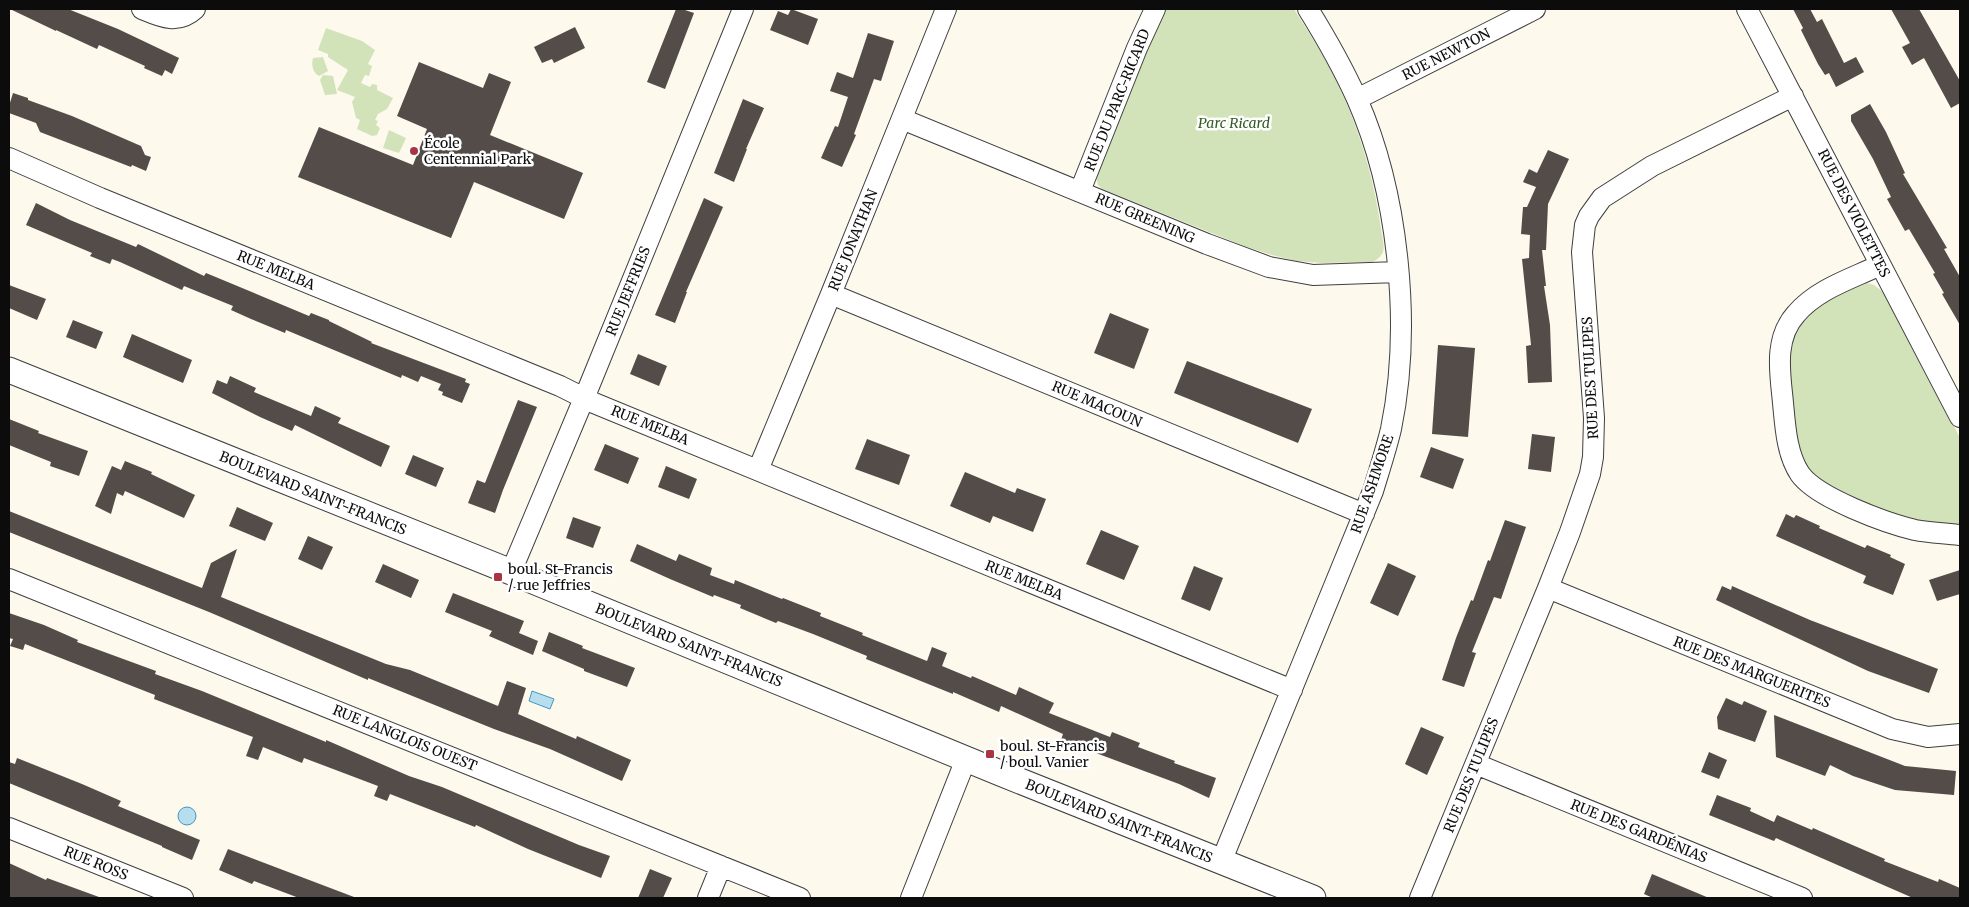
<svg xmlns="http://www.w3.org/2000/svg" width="1969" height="907" font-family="Merriweather,serif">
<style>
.green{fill:#d2e3ba}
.water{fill:#b7deef;stroke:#4696be}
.building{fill:#534c49}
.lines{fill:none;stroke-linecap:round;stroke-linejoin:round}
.minor-casing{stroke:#3f3f3f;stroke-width:22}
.tertiary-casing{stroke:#3f3f3f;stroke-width:27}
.minor{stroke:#fff;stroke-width:20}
.tertiary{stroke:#fff;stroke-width:25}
.poi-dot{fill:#ac3341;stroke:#fff;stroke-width:2}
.labels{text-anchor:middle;stroke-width:5;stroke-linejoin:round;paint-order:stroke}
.street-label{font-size:14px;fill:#0c0c0c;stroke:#fff}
.park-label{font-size:14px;font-style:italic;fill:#335c24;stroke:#fff}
.poi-label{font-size:14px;fill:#0c0c0c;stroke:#fff;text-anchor:start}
</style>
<rect width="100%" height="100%" fill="#fdf9ed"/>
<path class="green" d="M1163,9h131c20,31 40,63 54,98 16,38 27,80 33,122 1,7 4,16 2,23 -2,5 -6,8 -11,10l-50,1 -26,-2 -24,-6 -28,-9 -142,-57 -4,-4 -2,-8z
M326,28l36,13 13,9 -7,14 4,2 -3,10 -4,-1 -4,8 9,4 2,-3 5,1v5l16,8 -6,11 -9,5 -3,6 3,1 -2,4 4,3 -3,7 -5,1 -15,-7 3,-9 -4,-2 -4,-16 3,-5 -18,-7 11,-20 -20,-13v-3l-10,-4z
M323,57l5,14 -9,5c-6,-3 -8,-11 -6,-18z
M323,75l10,1 4,18 -12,1 -5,-15z
M389,130l17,8 -7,15 -16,-5z
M1867,283l7,2 13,10 73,143v88c-17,-2 -36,-2 -52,-7 -20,-5 -83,-30 -96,-45 -21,-23 -27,-97 -23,-128 1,-7 12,-28 17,-34 12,-14 36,-20 53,-28z"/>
<path class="water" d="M532,691l22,8 -4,10 -21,-8z
M178 816a9 9 0 1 1 18 0a9 9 0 1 1-18 0Z"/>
<path class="building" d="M10,9h58l50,20 61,29 -7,16 -7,-4 -3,6 -18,-8 1,-2 -46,-21 -2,4 -41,-19v1z
M676,9h6l12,4 -29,76 -18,-7z
M791,9l27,10 -10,26 -38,-15 8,-19 10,4z
M1793,9h17l7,13 5,-3 22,44 12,-6 8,15 -28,15 -7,-14 -4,2 -7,-11 -17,-34 2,-2z
M1891,9h28l41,72v22l-9,5 -27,-50 -12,7 -10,-18 8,-4z
M575,27l10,21 -31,15 -2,-4 -10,4 -8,-16z
M868,33l26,8 -13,40 -7,-2 -20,55 2,1 -14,32 -21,-9 14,-32 3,1 10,-30 -18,-6 7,-19 16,6z
M419,62l64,26 6,-15 22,9 -21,53 93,38 -19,46 -90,-37 -23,56 -153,-61 21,-50 94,38 14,-36 -30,-13z
M13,93l15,5v2l44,16 69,30 4,9 6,2 -5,14 -14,-6 -1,2 -91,-35 -4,-9 -27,-10v-7z
M743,99l21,9 -18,41h1l-13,33 -20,-9z
M1870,104l16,28 19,41 -2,1 44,74 -3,1 16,28v48l-18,-31 2,-1 -11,-19 2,-1 -26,-44 -4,2 -18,-32 4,-2 -18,-38 -22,-38v-6z
M1548,150l21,9 -21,45 -2,46h-4l4,36h-2l6,39 2,57 -24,1 -2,-37 5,-1 -9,-86 7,-1 1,-23 -9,-1 2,-27h4l9,-20 -13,-5 6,-13 8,4z
M704,198l19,9 -37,85h1l-12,31 -20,-8z
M36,203l34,17 66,27 2,-3 66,32 2,-3 103,43 2,-3 18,7v1l43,21 -1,1 95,36 -1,3 5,2 -8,19 -20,-8 1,-3 -5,-2 3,-6 -20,-8 -3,6 -16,-7 -1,3 -115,-48 -1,3 -34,-14 -20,-9 2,-4 -49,-20 -2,4 -62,-28 -8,-3 -2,5 -20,-8 2,-3 -66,-28z
M9,285l37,14 -9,21 -28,-12z
M1110,313l39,16 -15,40 -40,-16z
M73,320l30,12 -7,17 -30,-12z
M132,334l60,26 -9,23 -60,-26z
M1438,345l37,3 -7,89 -36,-3z
M638,354l29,12 -8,20 -29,-12z
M1187,361l125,48 -14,34 -124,-50z
M230,376l26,12 -2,4 57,24 4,-10 26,12 -3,5 52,23 -9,21 -86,-42 -3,6 -32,-14 -48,-24 5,-13 10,4z
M518,400l19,7 -34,83 -8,23 -27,-10 9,-23 8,3z
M9,419l30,12 -1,2 50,18 -9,25 -29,-10 1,-4 -42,-17z
M1532,434l23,3 -4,35 -23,-3z
M867,439l43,16 -11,30 -44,-16z
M605,444l34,14 -11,26 -34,-14z
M1431,447l33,12 -11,30 -33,-12z
M413,455l31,13 -8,19 -31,-13z
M125,461l27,11 -1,2 44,21 -11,23 -59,-27 -2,5 -6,-3 -6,21 -16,-8 17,-40 9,4z
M666,466l31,13 -8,20 -31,-12z
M965,472l50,21 2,-5 29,11 -13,33 -40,-16 -3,7 -40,-17z
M237,507l36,16 -8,18 -36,-15z
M9,511l193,77 9,-25 26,-14 -16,48 165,67 24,6 88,36 9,-25 19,7 -8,26 58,25 1,-3 54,24 -9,21 -72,-32 -56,-20 -126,-51v2l-159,-68 -200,-80z
M1786,514l8,4 2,-3 24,11 -1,2 46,20 2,-3 24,10 -1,2 15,7 -12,31 -30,-12 3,-7 -90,-40z
M573,517l28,10 -8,21 -27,-10z
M1505,520l21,7 -25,72 -7,-2 -22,55 4,1 -12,34 -22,-7 14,-42 15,-38 2,1 15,-41 2,1z
M1101,530l38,16 -15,34 -38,-16z
M308,536l25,11 -11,23 -24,-11z
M637,544l39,17 3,-7 33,14 -2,7 24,9 1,-4 47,19 1,-1 38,15 -1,3 43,17 -1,2 65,26 5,-14 15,6 -5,13 29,12 1,-2 44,19 3,-8 35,16 -5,10 61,24 2,-5 28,11 -2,4 37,14 -1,2 42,15 -7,20 -30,-14 -118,-44 2,-6 -62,-28 -2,6 -46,-20v2l-87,-35 1,-3 -54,-22 -35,-13 -2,2 -36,-15 1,-3 -27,-10 -1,2 -43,-18 -40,-18z
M1388,563l28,13 -18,40 -28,-13z
M383,564l36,16 -8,18 -36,-16z
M1194,566l29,12 -13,33 -29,-12z
M1960,570v24l-23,7 -8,-21z
M1722,586l9,4 1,-4 78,34 128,49 -9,24 -61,-22 -152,-71z
M453,593l71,28 -5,12 19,8 -5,14 -44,-19 3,-5 -47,-19z
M9,613l35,12 34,15 -1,2 79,29 -1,3 47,17 124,51v-2l83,36 33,11 137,58 31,11 -9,22 -73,-29 -52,-24 -1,2 -85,-33 -3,7 -13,-5 4,-10 -74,-28 -2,5 -39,-16 -5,13 -12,-4 7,-19 -99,-38 1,-4 -130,-51 -2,6 -13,-4 3,-7 -4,-1z
M549,632l34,14 -1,2 53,20 -8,19 -43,-16v-2l-42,-18z
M1726,698l16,7 2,-4 23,10 -12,31 -37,-13 -1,-12z
M1774,715l131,51 51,5 -2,24 -59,-5 -42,-14 -23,-11 -5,11 -49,-19z
M1421,727l23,10 -17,38 -22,-11z
M1709,752l18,8 -8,19 -18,-7z
M17,758l65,26 39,17 -3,5 82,34 -8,20 -30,-13v-1l-153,-63v-21l6,2z
M1717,795l34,13 -1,3 24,11 3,-7 35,15 1,-2 72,31 -1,2 54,21 1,-3 21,9v10h-47l-137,-60 -2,3 -65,-26z
M228,849l126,48v1h-55l-45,-17 -2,3 -33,-14z
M9,863l37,17 1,-2 52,19v1h-90z
M650,869l22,9 -9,20h-25z
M1652,874l57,24h-56l-9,-4z"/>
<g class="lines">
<defs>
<path id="minor" d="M142,9c19,8 36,16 53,0
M1747,9l213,408
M1357,99l178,-90
M902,119l305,125 62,23 44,8 85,-3
M9,158l91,40 460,188 34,17 698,287
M1080,191l57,-143 18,-39
M1880,265c-29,14 -63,24 -84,49 -20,22 -17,52 -14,79 3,26 3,59 18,81 17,24 86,49 115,56 15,3 30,3 45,5
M831,294l533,220
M758,470l73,-176 115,-285
M511,572l79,-188 153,-375
M9,579l791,319
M1548,588l344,141 36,8 32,-3
M1476,764l326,134
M9,828l174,70
M1221,862l152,-371c6,-20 13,-41 18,-62 21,-102 8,-235 -34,-330 -14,-31 -31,-61 -49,-90
M708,898l13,-32
M911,898l55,-139
M1420,898l128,-310 22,-56 20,-58 3,-17 1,-39 -12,-166 3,-27 4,-9 13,-18 50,-32 141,-70"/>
<path id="tertiary" d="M9,370l502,202 489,201 313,125"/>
</defs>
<use href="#minor" class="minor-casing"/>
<use href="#tertiary" class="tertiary-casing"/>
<use href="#minor" class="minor"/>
<use href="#tertiary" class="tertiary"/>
</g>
<g class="poi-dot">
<circle cx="414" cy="151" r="5"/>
<rect x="493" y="572" width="10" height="10" rx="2.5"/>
<rect x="985" y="749" width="10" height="10" rx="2.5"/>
</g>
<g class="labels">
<g class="street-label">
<text transform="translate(1446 54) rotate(-27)" y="5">RUE NEWTON</text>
<text transform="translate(1117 100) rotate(-68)" y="5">RUE DU PARC-RICARD</text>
<text transform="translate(1854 213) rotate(63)" y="5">RUE DES VIOLETTES</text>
<text transform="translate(1145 218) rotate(23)" y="5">RUE GREENING</text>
<text transform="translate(853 240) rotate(-68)" y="5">RUE JONATHAN</text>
<text transform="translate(276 270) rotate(22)" y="5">RUE MELBA</text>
<text transform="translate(628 291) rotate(-68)" y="5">RUE JEFFRIES</text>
<text transform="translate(1590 378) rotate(-93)" y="5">RUE DES TULIPES</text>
<text transform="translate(1097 404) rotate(23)" y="5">RUE MACOUN</text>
<text transform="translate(650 425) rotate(22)" y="5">RUE MELBA</text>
<text transform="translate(1372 484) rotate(-71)" y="5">RUE ASHMORE</text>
<text transform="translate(313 493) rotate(22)" y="5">BOULEVARD SAINT-FRANCIS</text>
<text transform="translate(1024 580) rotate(22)" y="5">RUE MELBA</text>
<text transform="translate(689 645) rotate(22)" y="5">BOULEVARD SAINT-FRANCIS</text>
<text transform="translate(1752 672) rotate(22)" y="5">RUE DES MARGUERITES</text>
<text transform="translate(405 738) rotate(22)" y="5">RUE LANGLOIS OUEST</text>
<text transform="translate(1471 775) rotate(-68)" y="5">RUE DES TULIPES</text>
<text transform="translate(1119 821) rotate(22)" y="5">BOULEVARD SAINT-FRANCIS</text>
<text transform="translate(1639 831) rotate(22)" y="5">RUE DES GARDÉNIAS</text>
<text transform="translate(96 863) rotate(22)" y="5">RUE ROSS</text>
</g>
<g class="park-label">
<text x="1234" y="128">Parc Ricard</text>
</g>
<g class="poi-label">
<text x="424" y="148">École<tspan x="424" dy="16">Centennial Park</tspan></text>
<text x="508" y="574">boul. St-Francis<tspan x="508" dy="16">/ rue Jeffries</tspan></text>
<text x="1000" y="751">boul. St-Francis<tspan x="1000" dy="16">/ boul. Vanier</tspan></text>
</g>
</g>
<rect width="1969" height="907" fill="none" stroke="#0c0c0c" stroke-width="20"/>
</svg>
